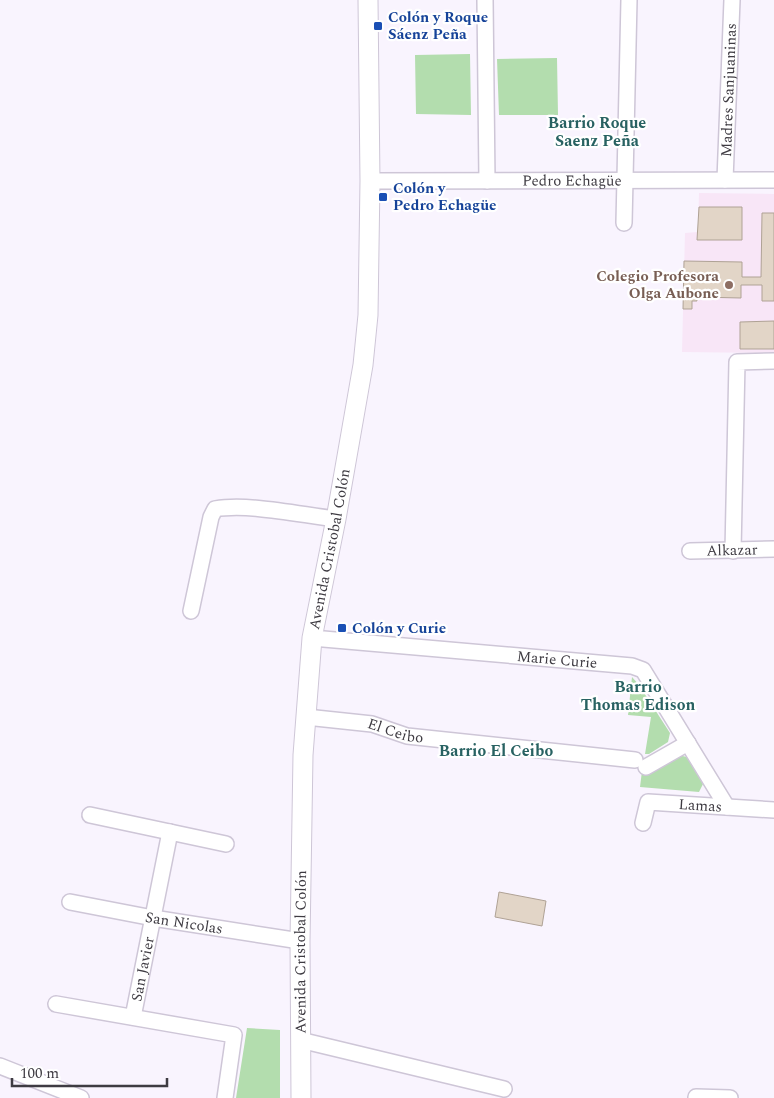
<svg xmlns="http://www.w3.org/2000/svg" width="774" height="1098" font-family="Spectral,serif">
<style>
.education{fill:#f8e6f7}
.green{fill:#b3ddae}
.building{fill:#e2d5c7;stroke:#afa295}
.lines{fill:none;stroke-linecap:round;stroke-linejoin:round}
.minor-casing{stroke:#cec6d7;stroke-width:18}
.major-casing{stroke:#cec6d7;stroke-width:21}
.minor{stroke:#fff;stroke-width:15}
.major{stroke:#fff;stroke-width:19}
.transit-dot{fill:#1a4fb4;stroke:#fff;stroke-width:2}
.education-dot{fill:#8d6e63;stroke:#fff;stroke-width:2}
.labels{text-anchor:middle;stroke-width:4.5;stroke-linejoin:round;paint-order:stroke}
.transit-label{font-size:15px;font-weight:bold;fill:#164399;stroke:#fff;text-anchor:start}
.street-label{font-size:15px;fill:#3e3b42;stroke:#fff}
.education-label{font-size:15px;font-weight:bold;fill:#785e54;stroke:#fff;text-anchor:end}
.neighbourhood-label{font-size:16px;font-weight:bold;fill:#286262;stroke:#fff}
</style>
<rect width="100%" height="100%" fill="#f9f4fe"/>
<path class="education" d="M699,193l75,1v159l-92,-1 3,-119 13,-1z"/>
<path class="green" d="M470,54l1,61 -55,-1 -1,-59z
M557,58l1,57h-59l-2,-56z
M632,677l7,8 31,48 -2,9 -19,12h-4l6,-37 -23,-2z
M678,755l9,2 16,27 -4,8 -59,-5 2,-16z
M247,1028l33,2v68h-44z"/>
<path class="building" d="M699,207h43v33h-45z
M762,213h12v88h-12v-16h-21v13l-44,-1v4h-5v8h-9l1,-48 58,1v15h19z
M774,321v28h-34v-27z
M499,892l47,9 -4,25 -47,-9z"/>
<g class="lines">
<defs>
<g id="minor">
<path d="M485,0l2,181"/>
<path id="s1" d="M725,180l7,-180"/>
<path id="s2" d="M370,181l404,-1"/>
<path d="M624,223l5,-223"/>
<path id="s3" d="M690,551l84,-2"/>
<path d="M733,551l4,-189 37,-1"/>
<path d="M191,611l20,-94 4,-8c34,-6 86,6 121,10"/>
<path id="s4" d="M312,638l320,28 11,4 84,137"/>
<path id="s5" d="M306,717l66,7 35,12 228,24"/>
<path d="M646,767l42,-24"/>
<path d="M90,815l136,29"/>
<path id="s6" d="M643,823l5,-21 126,8"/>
<path id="s7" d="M70,902l83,16 147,23"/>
<path d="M56,1004l178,31 -9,63"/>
<path id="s8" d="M133,1017l37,-185"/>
<path d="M300,1040l204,49"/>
<path d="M0,1066l81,32"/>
<path d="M696,1097l34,1"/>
</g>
<g id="major">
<path id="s9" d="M301,1098l-1,-157 3,-186 9,-117 24,-119 27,-154 5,-50 2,-134 -2,-181"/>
</g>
</defs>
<use href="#minor" class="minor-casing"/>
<use href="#major" class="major-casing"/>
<use href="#minor" class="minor"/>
<use href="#major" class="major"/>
</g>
<g class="transit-dot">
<rect x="373" y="21" width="10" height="10" rx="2.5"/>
<rect x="378" y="192" width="10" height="10" rx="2.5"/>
<rect x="337" y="623" width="10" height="10" rx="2.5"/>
</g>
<circle class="education-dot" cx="729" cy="285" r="5"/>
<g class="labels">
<g class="transit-label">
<text x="388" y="22">Colón y Roque<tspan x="388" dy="17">Sáenz Peña</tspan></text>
<text x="393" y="193">Colón y<tspan x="393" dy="17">Pedro Echagüe</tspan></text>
<text x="352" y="633">Colón y Curie</text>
</g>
<g class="street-label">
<text dy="5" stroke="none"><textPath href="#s1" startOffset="90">Madres Sanjuaninas</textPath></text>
<text dy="5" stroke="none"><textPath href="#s2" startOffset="202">Pedro Echagüe</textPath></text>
<text dy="5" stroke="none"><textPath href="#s9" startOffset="551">Avenida Cristobal Colón</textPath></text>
<text dy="5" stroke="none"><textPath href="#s3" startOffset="42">Alkazar</textPath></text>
<text dy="5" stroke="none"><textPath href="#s4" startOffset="246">Marie Curie</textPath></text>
<text dy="5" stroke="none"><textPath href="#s5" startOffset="91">El Ceibo</textPath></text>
<text dy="5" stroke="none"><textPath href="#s6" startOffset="74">Lamas</textPath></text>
<text dy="5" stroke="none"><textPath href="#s7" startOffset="116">San Nicolas</textPath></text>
<text dy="5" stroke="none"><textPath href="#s9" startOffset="146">Avenida Cristobal Colón</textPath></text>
<text dy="5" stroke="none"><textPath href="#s8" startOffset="49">San Javier</textPath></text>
</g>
<g class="education-label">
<text x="719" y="281">Colegio Profesora<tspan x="719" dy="17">Olga Aubone</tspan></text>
</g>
<g class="neighbourhood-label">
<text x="597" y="128">Barrio Roque<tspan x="597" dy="18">Saenz Peña</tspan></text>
<text x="638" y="692">Barrio<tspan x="638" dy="18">Thomas Edison</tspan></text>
<text x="496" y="756">Barrio El Ceibo</text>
</g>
</g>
<path d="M12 1078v8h155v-8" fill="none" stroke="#3e3b42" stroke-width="2.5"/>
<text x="20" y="1078" font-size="15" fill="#3e3b42" stroke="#ffffff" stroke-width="4" paint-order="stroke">100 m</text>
</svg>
